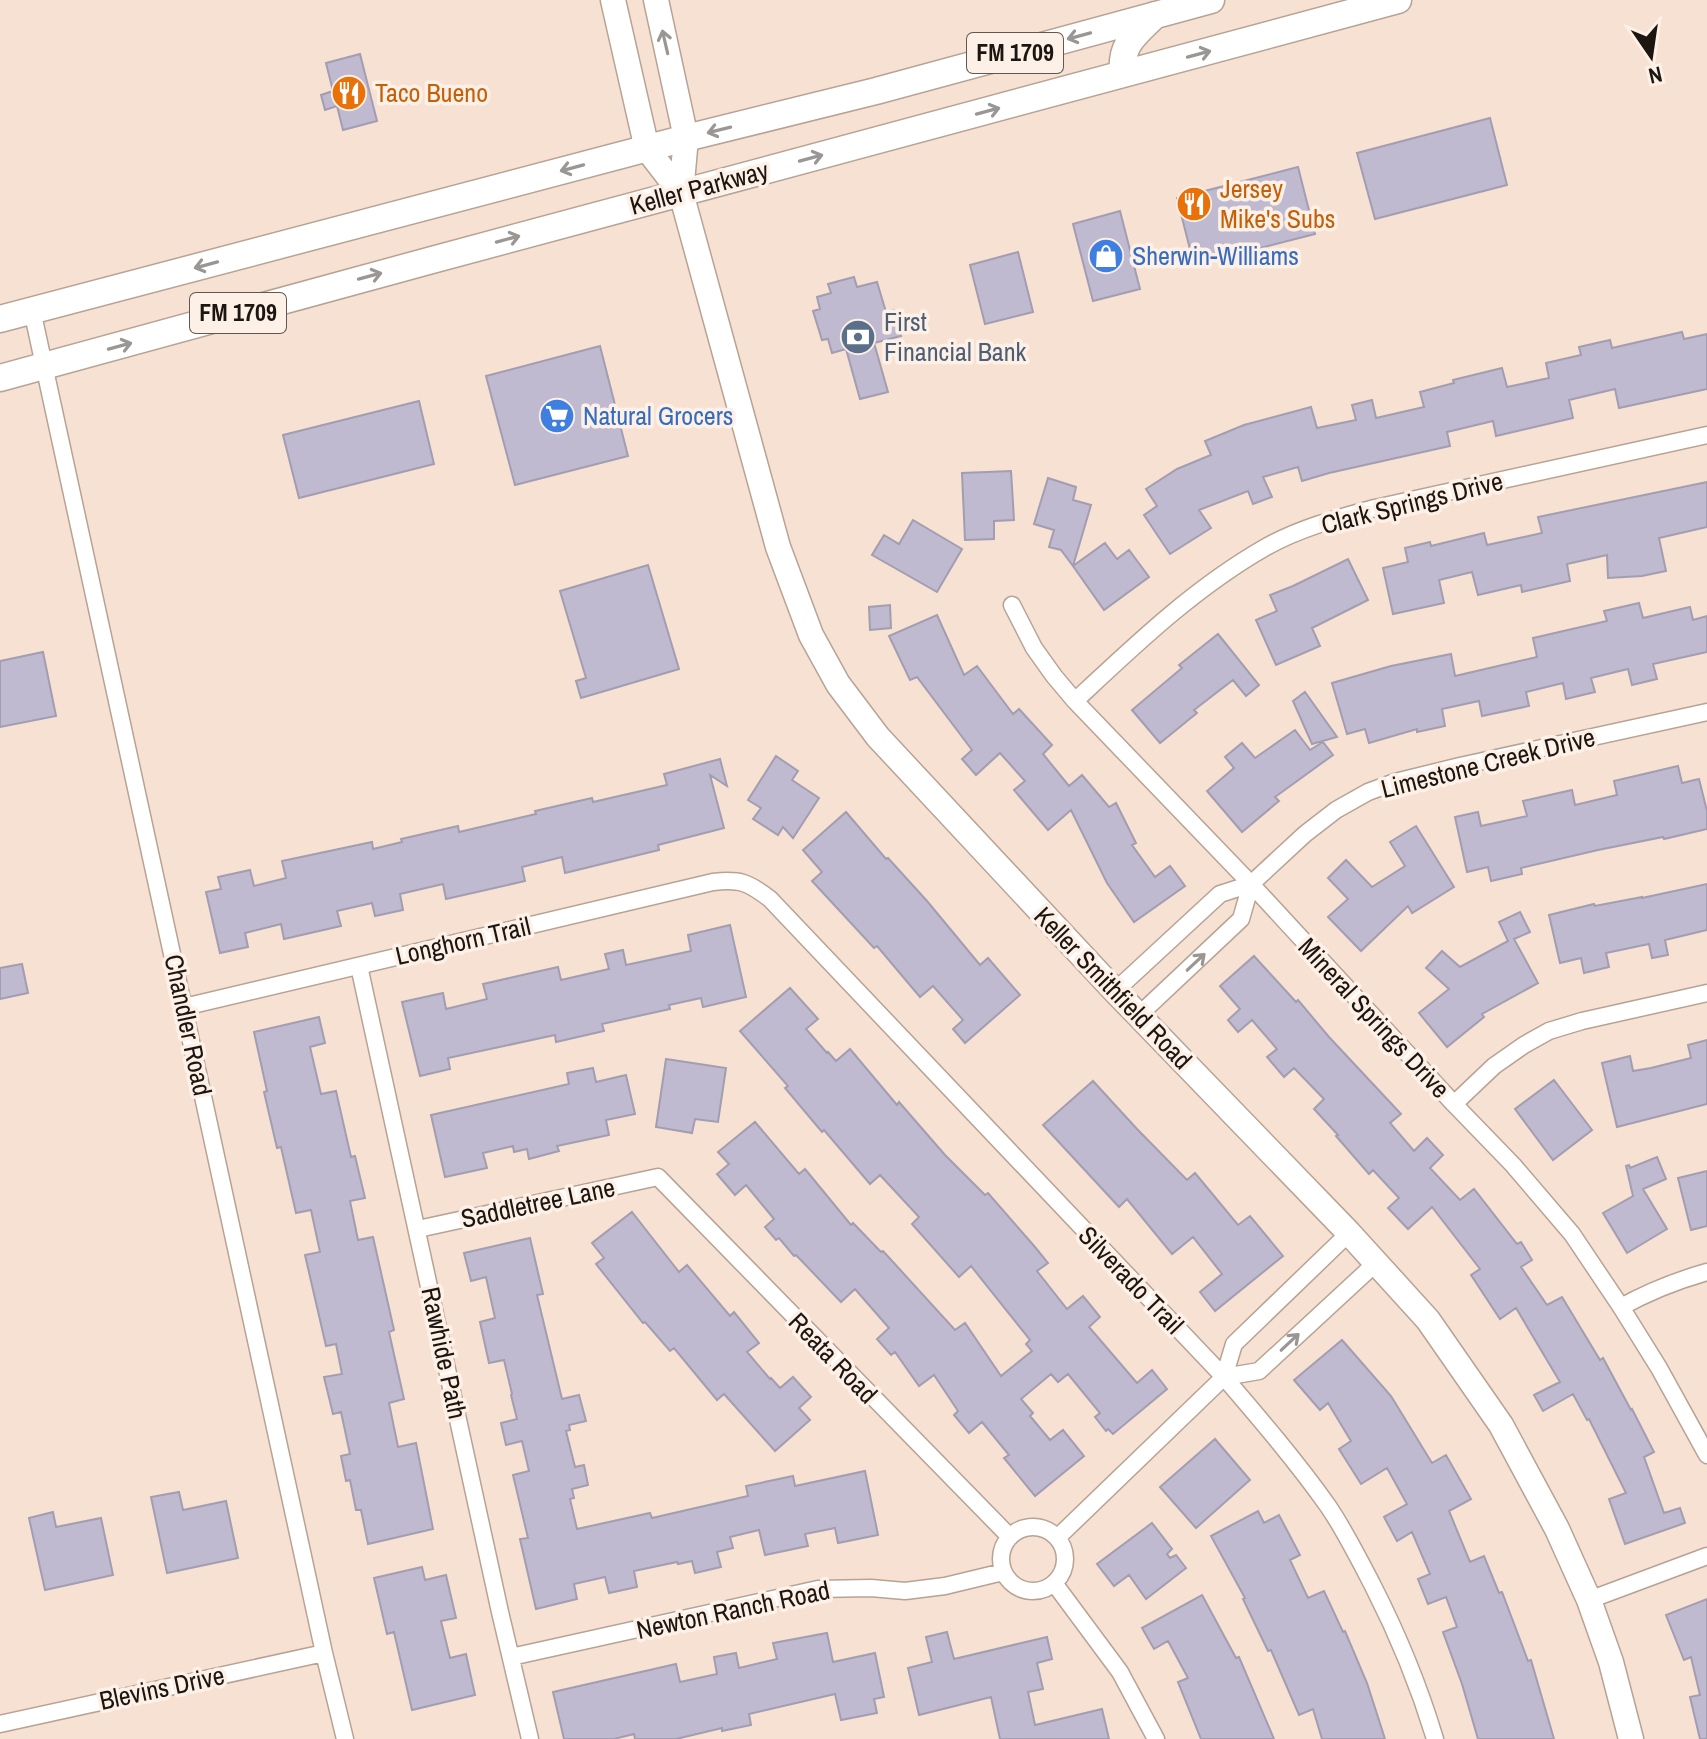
<svg xmlns="http://www.w3.org/2000/svg" width="1707" height="1739" font-family="'Archivo Narrow',sans-serif">
<style>
.building{fill:#bfbacf;stroke:#a29db1;stroke-width:2}
.lines{fill:none;stroke-linecap:round;stroke-linejoin:round}
.minor-casing{stroke:#b7a395;stroke-width:19}
.secondary-casing{stroke:#b7a395;stroke-width:27}
.primary-casing{stroke:#b7a395;stroke-width:29}
.minor{stroke:#fff;stroke-width:16}
.secondary{stroke:#fff;stroke-width:24}
.primary{stroke:#fff;stroke-width:26}
.oneway{stroke:#999693}
.labels{text-anchor:middle;stroke-width:7;stroke-linejoin:round;paint-order:stroke}
.shield{fill:#fdf0e7;stroke:#605750;stroke-width:2}
.shield-label{font-size:24px;font-weight:bold;fill:#1d1510}
.food-label{font-size:26px;fill:#c56008;stroke:#fdf0e7;text-anchor:start}
.street-label{font-size:26px;fill:#1d1510;stroke:#fdf0e7}
.shop-label{font-size:26px;fill:#366cbe;stroke:#fdf0e7;text-anchor:start}
.service-label{font-size:26px;fill:#4e5e75;stroke:#fdf0e7;text-anchor:start}
</style>
<rect width="100%" height="100%" fill="#f6e1d2"/>
<path class="building" d="M360,54l17,67 -34,9 -6,-24 -12,4 -4,-15 12,-4 -7,-28z
M1490,118l17,67 -132,34 -18,-66z
M1298,167l17,67 -121,31 -17,-67z
M1120,211l20,78 -47,12 -20,-77z
M1018,252l15,60 -48,12 -15,-59z
M854,277l3,10 20,-5 9,30 8,-2 7,26 -27,7 14,49 -28,7 -14,-50 -14,4 -4,-14 -6,1 -9,-29 7,-2 -3,-12 14,-4 -3,-9z
M1682,332l2,7 23,-5v55l-88,19 -4,-19 -46,11 4,18 -77,18 -3,-15 -46,11 3,14 -121,27 -27,8 -4,-14 -35,10 9,20 -19,7 -5,-13 -49,19 12,18 -41,26 -26,-39 13,-9 -11,-17 31,-20 34,-14 -6,-14 39,-16 67,-18 6,21 39,-8 -4,-15 20,-5 4,18 48,-11 -4,-15 34,-9 -1,-3 49,-12 5,19 42,-9 -3,-15 35,-8 -2,-8 31,-7 2,8z
M600,346l28,110 -113,29 -29,-109z
M419,401l15,63 -135,34 -16,-63z
M1011,471l3,49 -20,1v18l-29,1 -3,-67z
M1048,478l28,9 -3,13 18,5 -18,61 -12,-16 -12,-3 5,-17 -20,-6z
M1707,482v45l-48,11 7,33 -24,5 -34,2 -1,-23 -40,9 3,17 -48,11 -1,-7 -43,10 -6,-23 -33,8 5,23 -51,11 -10,-46 25,-6 -3,-14 25,-6 1,4 53,-13 3,12 55,-12 -4,-16z
M913,520l49,29 -25,43 -65,-37 12,-20 15,9z
M1105,543l12,16 12,-9 20,27 -45,33 -31,-44z
M1348,559l20,41 -56,28 8,18 -44,19 -20,-45 21,-9 -7,-16 23,-9z
M648,565l31,104 -98,29 -5,-17 10,-3 -26,-87z
M1639,603l4,15 47,-11 3,13 14,-4v36l-54,12 4,15 -25,6 -4,-16 -37,9 4,14 -29,7 -3,-16 -37,9 3,14 -47,10 -3,-15 -37,8 3,17 -28,6v-3l-48,14 -4,-14 -18,5 -15,-51 59,-17 60,-12 4,22 82,-19 -4,-19 74,-17 -3,-10z
M890,605l1,23 -21,2 -1,-23z
M937,615l27,60 13,-9 36,48 6,-5 33,36 -9,9 26,32 13,-11 27,32 7,-4 20,40 -4,2 23,32 15,-11 15,20 -51,36 -27,-39 -36,-73 -23,20 -34,-40 11,-9 -25,-28 -24,22 -14,-16 10,-9 -55,-73 -7,3 -21,-44z
M1218,634l41,51 -13,11 -13,-16 -39,30 3,3 -37,30 -28,-33 50,-42 -3,-3z
M43,652l13,64 -56,11v-66z
M1305,692l32,45 -25,7 -19,-43z
M1295,730l15,20 13,-8 10,13 -58,42 4,4 -37,31 -35,-41 27,-23 -9,-11 17,-14 13,15z
M776,756l22,15 -6,9 27,18 -26,40 -10,-11 -5,8 -25,-16 8,-11 -13,-8z
M720,759l7,27 -17,-11 14,53 -66,17 1,5 -94,23 -3,-16 -40,10 3,14 -79,18 -3,-15 -43,10 3,16 -28,6 -3,-13 -35,8 4,15 -57,13 -3,-15 -36,9 3,14 -28,6 -14,-61 15,-3 -3,-12 32,-7 4,16 32,-8 -4,-17 90,-19 1,7 29,-7 -1,-3 57,-13 1,6 77,-18 -1,-3 57,-13 1,4 74,-17 -3,-11z
M1678,766l4,17 17,-4 8,32v18l-43,10 -1,-2 -65,13 -77,18 1,6 -31,7 -3,-14 -21,5 -12,-55 23,-5 3,14 46,-10 -4,-15 49,-11 3,15 42,-10 -3,-14z
M846,812l40,47 2,-1 39,43 53,64 8,-7 32,37 -55,48 -12,-14 10,-9 -30,-34 -13,11 -43,-51 -3,2 -62,-67 10,-9 -19,-22z
M1416,826l38,61 -42,26 -4,-7 -47,45 -33,-34 20,-18 -20,-21 18,-18 26,27 33,-21 -15,-24z
M1707,884v46l-42,10 3,15 -16,3 -3,-14 -43,9 3,14 -25,6 -3,-15 -21,5 -11,-48 45,-11 1,2 47,-9v1z
M1520,912l10,20 -16,7 24,44 -56,31 2,3 -37,30 -28,-34 30,-24 -23,-21 16,-17 18,16 48,-26 -9,-19z
M730,925l16,72 -43,10 -2,-9 -32,7 1,4 -68,15 2,7 -48,11 -1,-7 -107,23 2,11 -30,7 -18,-74 41,-9 3,16 41,-10 -4,-15 75,-17 3,13 48,-11 -4,-15 18,-4 3,15 65,-14 -3,-16z
M1254,956l42,46 2,-2 31,37 72,77 -11,9 24,28 13,-13 16,17 -13,13 30,32 14,-11 43,55 4,-2 11,18 -11,7 26,38 15,-8 38,63 3,-2 28,52 1,-1 22,43 -10,5 20,56 16,-5 5,15 -60,21 -16,-45 17,-6 -37,-74 -2,1 -14,-26 -30,17 -9,-16 26,-13 -44,-74 -16,11 -29,-44 9,-6 -48,-62 -24,22 -20,-21 11,-10 -26,-28 -4,4 -33,-38 2,-1 -24,-26 10,-10 -30,-31 -10,9 -17,-20 10,-8 -25,-29 -14,12 -10,-12 12,-11 -20,-23z
M22,964l6,29 -28,6v-31z
M790,988l28,31 -12,10 21,24 1,-1 8,9 14,-12 47,56 2,-3 46,53 40,40 3,-2 47,54 13,16 -11,8 30,38 16,-13 17,21 -11,10 48,56 15,-13 15,19 -54,45 -5,-5 -2,2 -11,-14 5,-4 -32,-39 -10,8 -7,-8 -30,25 12,14 -3,3 20,24 13,-10 21,26 -49,40 -31,-38 5,-3 -27,-33 -13,11 -15,-18 4,-4 -24,-36 -15,11 -24,-34 -4,3 -14,-16 12,-11 -34,-39 -14,13 -45,-47 -2,1 -15,-18 -3,2 -11,-13 9,-8 -28,-34 -11,10 -18,-21 12,-10 -11,-12 37,-30 44,52 6,-5 46,56 2,-2 28,29 2,-1 72,79 10,-7 36,53 31,-25 -6,-7 4,-4 -59,-74 -12,11 -47,-53 7,-7 -39,-42 -10,9 -46,-54 -2,2 -37,-44 3,-2 -48,-55z
M319,1017l6,26 -15,4 11,47 15,-3 15,66 4,-1 10,42 -15,3 8,39 15,-3 21,93 -5,2 15,67 -15,4 9,44 18,-4 17,86 -65,15 -7,-34h-5l-6,-30 -4,1 -5,-25 9,-2 -9,-42 -8,2 -9,-37 18,-3 -6,-30 -10,2 -21,-91 15,-3 -9,-42 -15,3 -15,-66 -4,1 -13,-56 3,-1 -13,-59z
M1707,1040v64l-90,23 -15,-64 28,-7 3,15 18,-3 40,-10 -3,-13z
M666,1059l60,9 -8,54 -23,-3 -3,14 -36,-6z
M593,1068l3,14 30,-7 9,39 -29,6 3,15 -52,11 2,5 -30,8 -2,-10 -13,3 -1,-6 -30,7 4,15 -42,9 -14,-62 138,-31 -2,-11z
M1554,1080l38,50 -39,30 -38,-51z
M1093,1081l44,48 50,51 8,-7 43,52 12,-9 33,40 -68,55 -15,-19 22,-18 -29,-37 -21,17 -45,-55 -8,8 -76,-82z
M1657,1157l9,22 -23,10 24,40 -40,24 -24,-40 30,-17 -7,-30 3,-1 1,3z
M1707,1171v55l-16,4 -13,-52z
M632,1212l47,60 8,-7 43,51 4,-4 25,31 -12,9 23,27 1,-1 9,10 13,-11 18,20 -12,11 11,12 -35,31 -51,-57 -7,6 -43,-52 -4,3 -25,-29 -2,1 -47,-59 8,-6 -12,-15z
M530,1238l13,56 -6,1 25,104 17,-4 7,26 -17,4 1,5 -4,1 9,36 9,-2 4,20 -16,4 2,9 -4,1 7,30 73,-16 2,5 96,-22 -2,-10 47,-10 2,10 70,-15 13,64 -40,8 -3,-15 -30,6 3,12 -43,9 -6,-25 -29,7 3,11 -16,4 4,15 -26,6 -3,-12 -14,3 -1,-2 -43,9 3,16 -28,6 -4,-16 -31,7 3,15 -41,10 -16,-70 8,-1 -15,-63 16,-4 -7,-30 -16,4 -5,-22 16,-4 -6,-24 1,-1 -8,-34 -15,3 -9,-41 15,-4 -9,-41 -15,4 -7,-28z
M1342,1340l49,56 41,67 14,-8 25,44 -22,12 21,51 14,-6 15,37 3,-1 26,69 3,-1 23,79h-76l-16,-55 -19,-52 14,-5 -11,-30 -18,7 -10,-25 12,-5 -18,-42 -15,9 -13,-24 23,-13 -20,-36 -26,16 -22,-35 12,-8 -23,-38 -8,7 -26,-30z
M1215,1439l35,41 -54,48 -36,-41z
M179,1492l4,18 43,-9 12,57 -71,15 -16,-76z
M1258,1511l6,12 15,-8 21,40 -10,5 18,38 16,-7 19,41 2,-1 22,52 18,56h-63l-9,-30 -14,6 -28,-65 -3,1 -25,-52 2,-1 -34,-62z
M53,1512l3,15 45,-9 12,57 -68,15 -16,-72z
M1152,1523l20,26 -5,5 3,4 6,-3 10,13 -40,31 -17,-24 -15,11 -17,-22z
M422,1567l3,13 21,-5 10,43 -15,3 9,37 16,-4 9,41 -63,15 -18,-78 -7,2 -13,-56z
M1202,1595l34,63 3,-1 35,82h-73l-23,-57 10,-4 -20,-37 -14,8 -12,-21z
M1707,1599v140h-7l-10,-42 10,-2 -9,-38 -7,3 -18,-45z
M947,1632l7,27 93,-22 5,22 -15,4 6,26 -15,3 7,33 67,-16 7,30h-109l-9,-42 -72,18 -11,-47 24,-6 -6,-25z
M827,1633l6,29 42,-9 9,44 -10,2 3,14 -36,7 -6,-26 -86,20 2,11 -29,6v-3l-46,11h-41l-1,-5 -20,5h-50l-11,-47 123,-28 4,18 37,-8 -3,-17 22,-4 3,15 38,-9 -4,-16z"/>
<g class="lines">
<defs>
<path id="minor" d="M32,310l292,1343 21,86
M1012,605l22,43 20,28 21,25 176,183 203,220 59,61 59,69 49,73 38,61 48,87
M1075,701c60,-56 119,-113 191,-154 34,-19 72,-29 109,-39l332,-73
M359,966l141,646 30,127
M1115,991l105,-97 31,-10 54,-50 31,-24 32,-18 27,-10 65,-16 247,-54
M184,1007l529,-125c27,-3 35,0 57,17l454,478c36,42 72,84 104,129 17,25 31,53 45,80 25,49 46,100 62,153
M1139,1015l102,-96 10,-35
M1454,1104l40,-38 30,-21 25,-14 33,-10 125,-28
M418,1229l240,-52 352,360
M1621,1307c29,-16 54,-26 86,-35
M1224,1377l35,-6 118,-109
M1001 1559a32 32 0 1 1 64 0a32 32 0 1 1-64 0Z
M1057,1538l167,-161 10,-33 115,-111
M1054,1583l66,89 36,67
M1589,1600l118,-44
M511,1657l307,-68 53,-1 34,3 40,-5 58,-14
M0,1724l324,-71"/>
<path id="secondary" d="M613,0l34,149 34,44
M656,0l30,138 -5,55 97,354 33,88 27,49 40,53 237,254 234,242 79,87 73,105 56,104 32,71 22,62 20,77"/>
<path id="primary" d="M1123,74c-3,-30 12,-39 32,-59
M0,319l686,-181 190,-47 335,-91
M0,378l432,-118 966,-260"/>
</defs>
<use href="#minor" class="minor-casing"/>
<use href="#secondary" class="secondary-casing"/>
<use href="#primary" class="primary-casing"/>
<use href="#minor" class="minor"/>
<use href="#secondary" class="secondary"/>
<use href="#primary" class="primary"/>
</g>
<defs><path id="oneway-shaft" d="M-6 0H5M1.5-3L5.5 0L1.5 3" fill="none" stroke-width="1.6" stroke-linecap="round" stroke-linejoin="round" transform="scale(2)"/></defs>
<g class="oneway">
<use href="#oneway-shaft" transform="translate(1079 36) rotate(165)"/>
<use href="#oneway-shaft" transform="translate(665 42) rotate(-103)"/>
<use href="#oneway-shaft" transform="translate(1199 54) rotate(-15)"/>
<use href="#oneway-shaft" transform="translate(988 111) rotate(-15)"/>
<use href="#oneway-shaft" transform="translate(719 130) rotate(166)"/>
<use href="#oneway-shaft" transform="translate(811 158) rotate(-15)"/>
<use href="#oneway-shaft" transform="translate(572 168) rotate(165)"/>
<use href="#oneway-shaft" transform="translate(508 239) rotate(-15)"/>
<use href="#oneway-shaft" transform="translate(206 265) rotate(165)"/>
<use href="#oneway-shaft" transform="translate(370 276) rotate(-15)"/>
<use href="#oneway-shaft" transform="translate(120 346) rotate(-15)"/>
<use href="#oneway-shaft" transform="translate(1196 962) rotate(-43)"/>
<use href="#oneway-shaft" transform="translate(1290 1342) rotate(-43)"/>
</g>
<defs>
<symbol id="restaurant-disc" viewBox="-11 -11 22 22"><circle r="9.5" fill="#e8710a" stroke="#fdf0e7"/><path d="M-5-6h1v4h1v-4h1v4h1v-4h1v5L-1.5 .5V6h-2V.5L-5-1ZM5-6V6H3V1.5H1.5Q1.5-4 5-6Z" fill="#fff"/></symbol>
<symbol id="shop-disc" viewBox="-11 -11 22 22"><circle r="9.5" fill="#3f7fe0" stroke="#fdf0e7"/><path d="M-5-2.5h2.3a2.7 3.5 0 0 1 5.4 0H5L5.5 6h-11ZM-1.5-2.5h3a1.5 2.3 0 0 0-3 0Z" fill="#fff"/></symbol>
<symbol id="bank-disc" viewBox="-11 -11 22 22"><circle r="9.5" fill="#5c6f8a" stroke="#fdf0e7"/><path d="M-6-4H6V4H-6ZM0-2.3a2.3 2.3 0 1 0 0 4.6a2.3 2.3 0 1 0 0-4.6Z" fill="#fff"/></symbol>
<symbol id="supermarket-disc" viewBox="-11 -11 22 22"><circle r="9.5" fill="#3f7fe0" stroke="#fdf0e7"/><path d="M-6-5.5h2.5l.6 2H6L4.5 2H-2.5L-4.4-4H-6ZM-1.5 3.2a1.3 1.3 0 1 0 .1 0ZM3 3.2a1.3 1.3 0 1 0 .1 0Z" fill="#fff"/></symbol>
</defs>
<g fill-rule="evenodd">
<use href="#restaurant-disc" x="329" y="73" width="40" height="40"/>
<use href="#restaurant-disc" x="1174" y="184" width="40" height="40"/>
<use href="#shop-disc" x="1086" y="236" width="40" height="40"/>
<use href="#bank-disc" x="838" y="317" width="40" height="40"/>
<use href="#supermarket-disc" x="537" y="396" width="40" height="40"/>
</g>
<g class="labels">
<g class="shield">
<rect x="967" y="33" width="96" height="40" rx="6"/>
<rect x="190" y="293" width="96" height="40" rx="6"/>
</g>
<g class="shield-label">
<text x="1015" y="61">FM 1709</text>
<text x="238" y="321">FM 1709</text>
</g>
<g class="food-label">
<text x="375" y="102">Taco Bueno</text>
<text x="1220" y="198">Jersey<tspan x="1220" dy="30">Mike's Subs</tspan></text>
</g>
<g class="street-label">
<text transform="translate(699 188) rotate(-15)" y="9">Keller Parkway</text>
<text transform="translate(1412 503) rotate(-14)" y="9">Clark Springs Drive</text>
<text transform="translate(1488 763) rotate(-14)" y="9">Limestone Creek Drive</text>
<text transform="translate(463 941) rotate(-13)" y="9">Longhorn Trail</text>
<text transform="translate(1113 988) rotate(46)" y="9">Keller Smithfield Road</text>
<text transform="translate(1374 1018) rotate(47)" y="9">Mineral Springs Drive</text>
<text transform="translate(188 1025) rotate(78)" y="9">Chandler Road</text>
<text transform="translate(538 1203) rotate(-12)" y="9">Saddletree Lane</text>
<text transform="translate(1131 1280) rotate(46)" y="9">Silverado Trail</text>
<text transform="translate(444 1353) rotate(78)" y="9">Rawhide Path</text>
<text transform="translate(833 1358) rotate(46)" y="9">Reata Road</text>
<text transform="translate(733 1610) rotate(-12)" y="9">Newton Ranch Road</text>
<text transform="translate(162 1688) rotate(-12)" y="9">Blevins Drive</text>
</g>
<g class="shop-label">
<text x="1132" y="265">Sherwin-Williams</text>
<text x="583" y="425">Natural Grocers</text>
</g>
<g class="service-label">
<text x="884" y="331">First<tspan x="884" dy="30">Financial Bank</tspan></text>
</g>
</g>
<g transform="translate(1651 56) rotate(167)" stroke="#fdf0e7" stroke-width="6" paint-order="stroke">
<path d="M0-6L14 30L0 20L-14 30Z" fill="#1d1510"/>
<text y="-12" font-size="22" font-weight="bold" text-anchor="middle" fill="#1d1510">N</text>
</g>
</svg>
